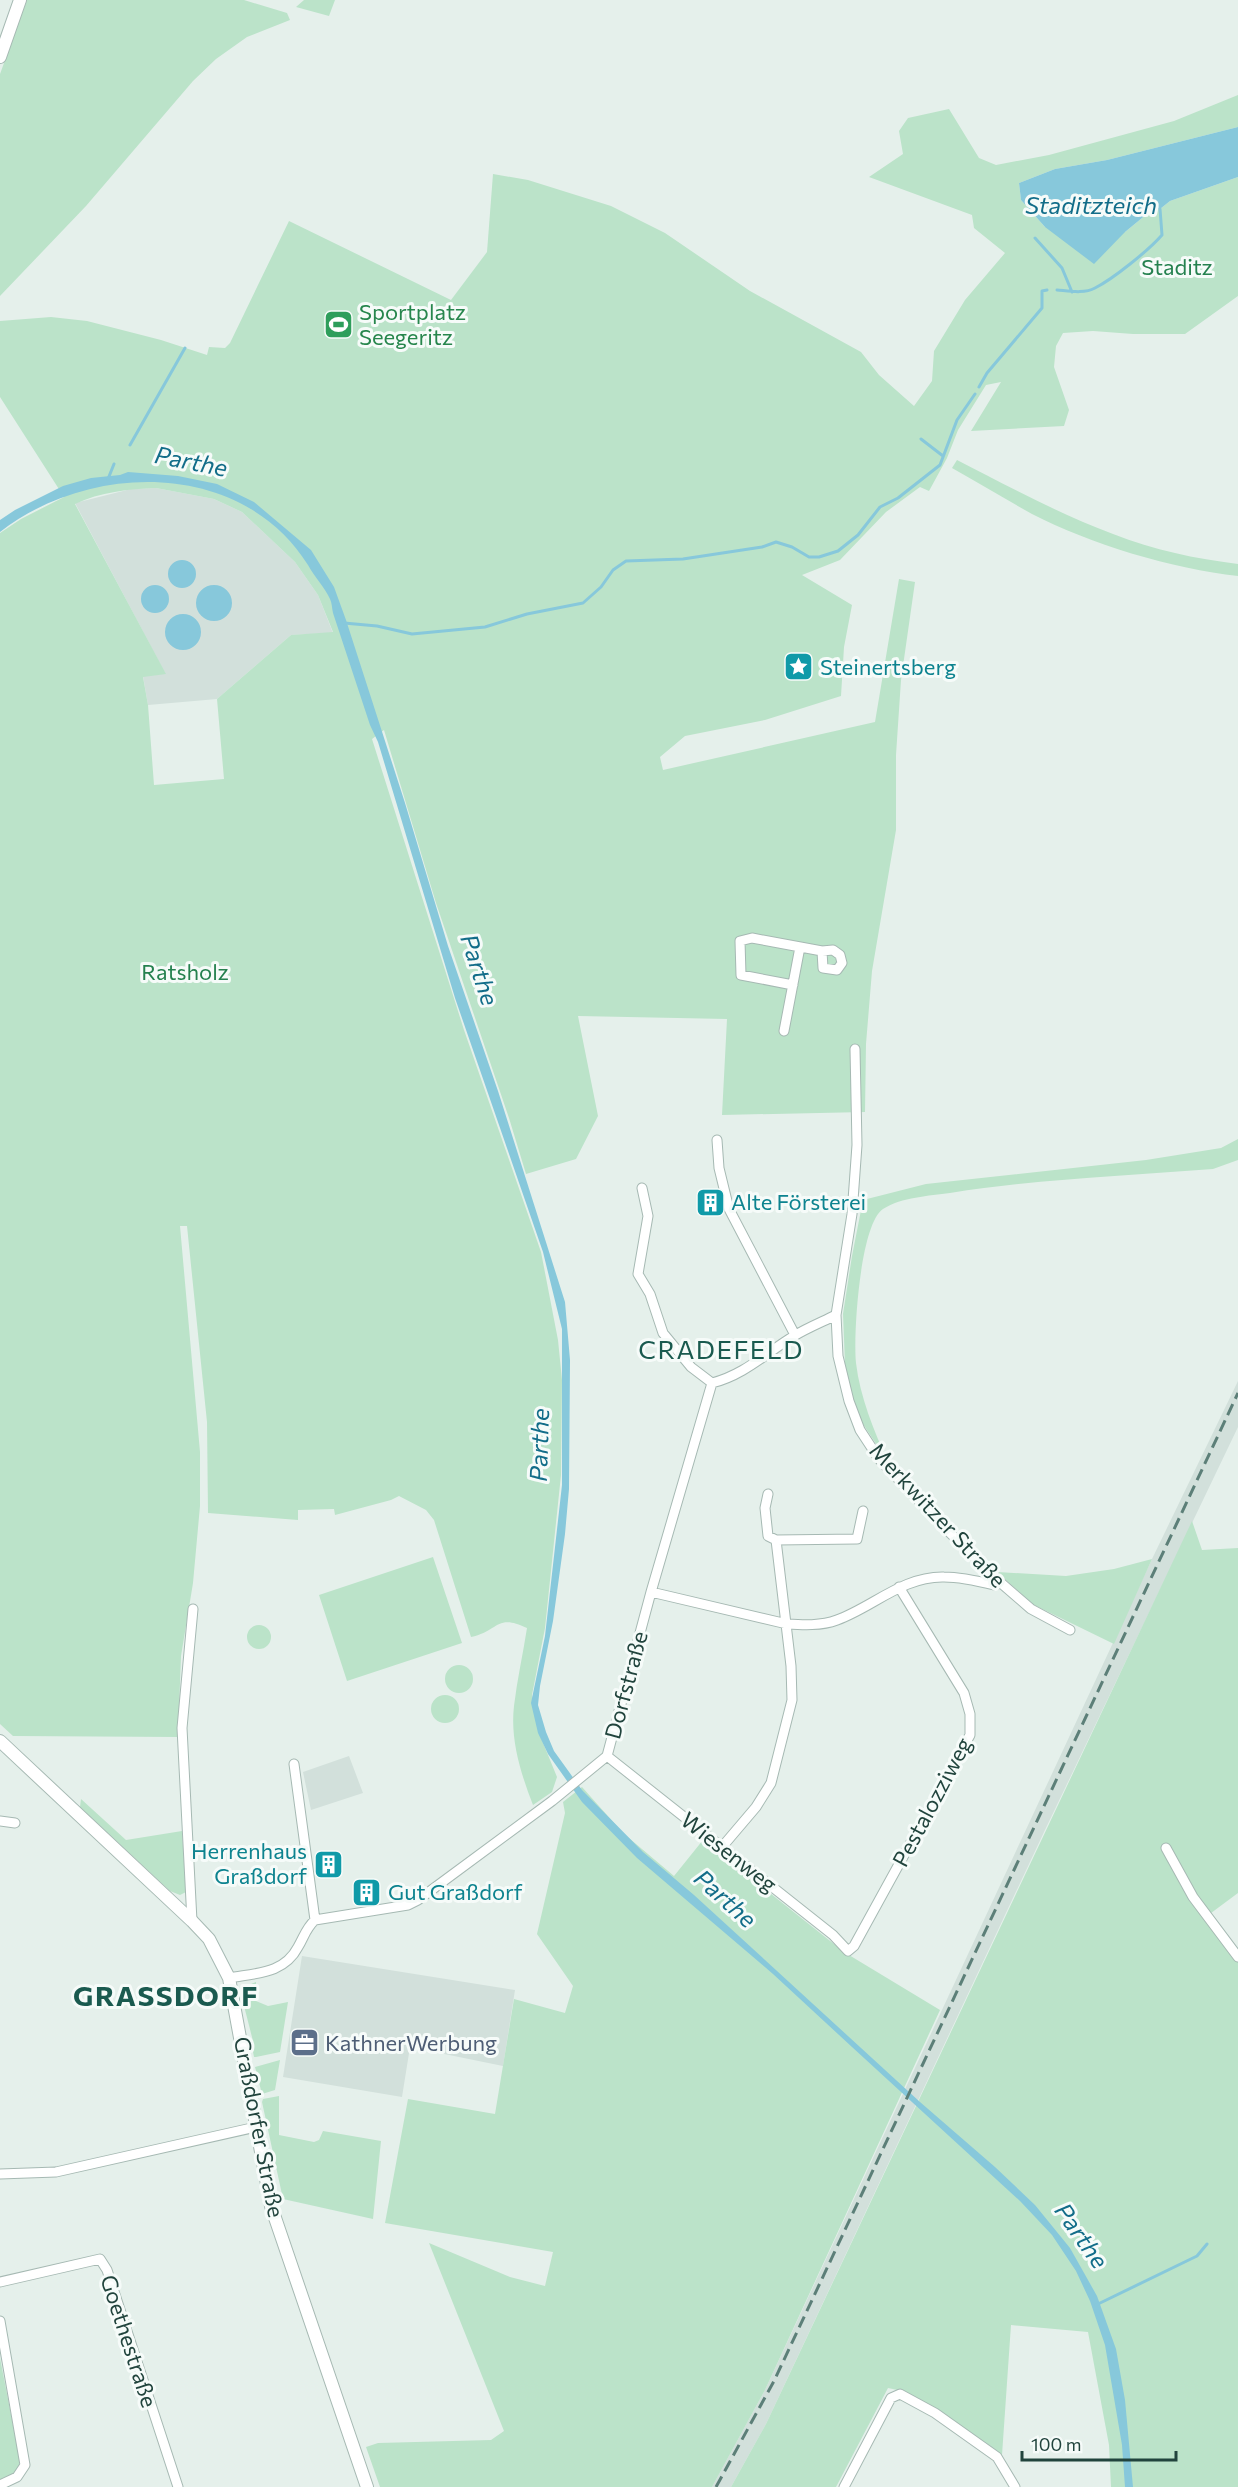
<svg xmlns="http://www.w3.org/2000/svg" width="1238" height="2487" font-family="Commissioner,sans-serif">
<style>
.built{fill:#d2e0db}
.green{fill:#bbe3c9;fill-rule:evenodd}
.water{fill:#87c8db}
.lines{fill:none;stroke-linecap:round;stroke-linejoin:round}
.stream{stroke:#87c8db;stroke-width:3}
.minor-casing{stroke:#a6b9b3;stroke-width:11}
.tertiary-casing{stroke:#a6b9b3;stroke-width:14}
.minor{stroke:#fff;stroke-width:9}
.tertiary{stroke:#fff;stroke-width:12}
.rail{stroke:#5c7f78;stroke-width:3;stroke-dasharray:12 6;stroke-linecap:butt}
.labels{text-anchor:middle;stroke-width:6;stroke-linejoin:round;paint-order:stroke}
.park-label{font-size:22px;fill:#25814f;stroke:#f6fbf9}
.leisure-label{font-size:22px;fill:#27864d;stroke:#f6fbf9;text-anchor:start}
.culture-label{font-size:22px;fill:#0d838f;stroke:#f6fbf9;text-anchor:start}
.street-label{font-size:22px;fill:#21443d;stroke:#f6fbf9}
.service-label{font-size:22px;fill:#4e5e75;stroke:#f6fbf9;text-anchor:start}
.water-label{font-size:24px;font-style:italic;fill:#126d89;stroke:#f6fbf9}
.quarter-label{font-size:26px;letter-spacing:1.5px;fill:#1a5a4f;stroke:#f6fbf9}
.district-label{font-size:28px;font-weight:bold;letter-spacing:1.5px;fill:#1a5a4f;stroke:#f6fbf9}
</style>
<rect width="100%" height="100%" fill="#e5f0eb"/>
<path class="built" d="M156,488l58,11 28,13 53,50 23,33 15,38 -42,2 -74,64 -69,6 -5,-29 22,-3 -90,-170 56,-14z
M1238,1381v46l-194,405 -278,592 -35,63h-19l53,-97 387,-831z
M349,1756l14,37 -52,17 -8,-38z
M302,1956l213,34 -12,76 -93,-19 -8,50 -119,-20z"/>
<path class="green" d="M27,0h217l43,13 3,7 -43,17 -31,22 -23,22 -107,125 -86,90v-222z
M304,0h31l-6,16 -33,-9z
M1238,95v32l-131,33 -52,9 -36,14 2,17 24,27 80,5 28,-23h7l10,-8 68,-24v119l-53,38h-52l-40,-3 -30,2 -7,13 -2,21 15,43 -5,16 -93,5 30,-49 -15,3 -28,45 -11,28 -18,33 -9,-4 -34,25 -46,48 -38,15 50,30 -8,42 -3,49 -76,24 -80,16 -25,21 3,13 212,-48 24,-143 16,3 -14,98 -5,75v75l-24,141 -6,73 -1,68 -143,3 5,-96 -149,-3 20,100 -22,43 -50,15 -17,-56 -73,-215 -52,-173 -12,9 92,291 77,222 17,88 4,40 -1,95 -16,153 -13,67 7,38 18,44 -5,15 -19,13c-12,-31 -23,-65 -19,-99 3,-26 9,-52 13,-78 -31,-15 -28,3 -56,9l-37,-117 -8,-10 -27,-14 -8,4 -56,15 -1,-6 -36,1v10l-90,-7 -1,-91 -20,-196h-7l20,226v54l-7,77 -12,73 -3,81 -165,-1 -13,-12v-1191l21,-14 43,-22 -64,-100v-76l51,-4 36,4 74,19 46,15 2,-8 16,1 5,-5 59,-122 162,79 36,-48 6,-78 35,6 83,26 54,27 85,58 111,61 18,23 35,31 18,-25 2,-30 31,-51 40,-47 -31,-25 -2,-13 -103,-38 34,-23 -4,-23 9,-13 41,-9 30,49 17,7 53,-10 125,-34zM156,488l58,11 28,13 53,50 23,33 15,37 -42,3 -74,64 7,80 -70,6 -6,-80 -5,-28 23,-3 -91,-170c25,-12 54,-15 81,-16z
M957,460c68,35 143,76 218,93 20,5 42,8 63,11v12c-65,-7 -148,-32 -206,-62 -27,-15 -53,-31 -80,-46z
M1238,1139v21l-25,9c-88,7 -175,10 -263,24 -21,3 -48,4 -67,16 -23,15 -30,126 -27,154 4,34 18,68 32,99l-31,-47 -12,-51 -2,-50 9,-58 11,-56 63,-16 220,-24 75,-12z
M1192,1521l10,29 36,-2v345l-31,23 31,41v530h-127l-2,-42 -21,-113 -77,-7 -9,130 -95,-63 -19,-4 -52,99h-105l35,-63z
M433,1557l29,86 -115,38 -28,-86z
M1152,1559l-38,85 -80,-39 -37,-33 69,4 48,-7z
M247 1637a12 12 0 1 1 24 0a12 12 0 1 1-24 0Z
M445 1679a14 14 0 1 1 28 0a14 14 0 1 1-28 0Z
M431 1709a14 14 0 1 1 28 0a14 14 0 1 1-28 0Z
M582,1787l41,46 51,43 29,-36 141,112 96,58 -175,380 -53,97h-332l-14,-40 12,-4 113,-3 13,-9 -75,-188 81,34 35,9 8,-34 -168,-29 23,-124 87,15 19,-115 51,14 8,-27 -36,-52 28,-121 -2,-11z
M81,1799l45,41 56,-9 4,61 -6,3 -10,-4 -90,-84z
M256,1982v19l12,5 20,-4 -8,50 -24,5h-2l-3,-15 2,-1 -11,-43c0,-9 5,-13 14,-16z
M280,2060l-5,30 -13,4 -7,-27z
M279,2096v39l35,7 5,-2 4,-9 58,10 -8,78 -90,-20 -21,-97 1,-3z
M0,2358l20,103 -3,11 -17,9z"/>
<path class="water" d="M1238,127v50l-68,24 -10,8h-7l-28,23 -31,32 -49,-37 -24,-27 -2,-17 36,-14 52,-9z
M128,472l50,4 39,8 37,18 57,48 23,37 12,33 59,183 43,143 50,145 67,211 5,58 -1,129 -4,45 -12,87 -13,65 -2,19 8,27 8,19 28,39 61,62 51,43 226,207 75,65 40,38 35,43 27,48 19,53 9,51 8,87h-8l-3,-42 -17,-100 -15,-44 -14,-30 -24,-36 -32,-34 -168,-154 -79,-73 -136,-116 -55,-56 -34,-48 -10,-21 -7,-30 14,-67 17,-151v-156l-19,-77 -88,-254 -77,-256 -8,-17 -37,-112c-1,-4 -1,-10 -3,-14 -5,-11 -16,-23 -22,-34 -66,-105 -217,-104 -308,-33v-12l15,-10 48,-24 28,-8 29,-3z
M168 574a14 14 0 1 1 28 0a14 14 0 1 1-28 0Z
M141 599a14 14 0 1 1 28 0a14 14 0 1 1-28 0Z
M196 603a18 18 0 1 1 36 0a18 18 0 1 1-36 0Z
M165 632a18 18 0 1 1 36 0a18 18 0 1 1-36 0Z"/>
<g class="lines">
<path class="stream" d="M1035,238l27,30 10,24
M1057,290c12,1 27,4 38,-2 18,-9 54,-38 67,-53l-2,-26
M979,387l8,-14 55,-65v-17l5,-1
M921,439l22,17
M130,445l55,-97
M108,479l6,-15
M344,623l33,3 35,8 73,-7 42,-13 56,-11 18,-16 12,-17 13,-9 57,-2 79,-12 14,-5 16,5 17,10h10l19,-6 20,-16 22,-28 18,-9 42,-33 17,-45 18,-26
M1096,2305l101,-49 10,-12"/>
<defs>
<path id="minor" d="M793,985l-52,-10 -1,-34 12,-3 70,13 11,-1 7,5 2,8 -5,7 -14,-2 -1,-17
M784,1031l16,-84
M855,1049l2,96 -5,69 -16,101 2,41 11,45 11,29 19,29 64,67 58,57 30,26 39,21
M717,1140l2,28 10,41 66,126
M642,1188l6,28 -10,58 12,20 13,39 28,34 21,16
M712,1383c32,-8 54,-30 82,-47 13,-8 28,-14 42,-21
M768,1494l-3,14 3,28 8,4 81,-1 6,-28
M651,1592l136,32c16,1 34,2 50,-4 36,-13 66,-44 107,-43 16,0 34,4 50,8l7,-2
M607,1756l226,179 15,16 6,-5 116,-211v-21l-6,-21 -65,-106
M294,1764l21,156
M0,1821l15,2
M722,1847l34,-40 15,-24 21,-83 -1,-34 -15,-126
M1166,1848l27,49 45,60
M192,1921l-10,-193 11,-119
M229,1978c27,-5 55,-4 69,-31 6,-10 8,-19 17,-27l93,-15 10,-5 134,-99 55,-45 44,-164 61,-209
M0,2174l56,-2 200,-45
M0,2282l100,-23 7,11 71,217
M0,2321l25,144 -8,12 -17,8
M844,2487l47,-89 9,-4 35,19 62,44 18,30"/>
<path id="tertiary" d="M0,57l20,-57
M0,1741l192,180 17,18 20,39 42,228 96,281"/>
</defs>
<use href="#minor" class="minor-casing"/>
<use href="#tertiary" class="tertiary-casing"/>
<use href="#minor" class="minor"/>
<use href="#tertiary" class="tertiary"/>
<path class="rail" d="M716,2487l58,-106 464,-988"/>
</g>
<defs>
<symbol id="stadium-square" viewBox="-11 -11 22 22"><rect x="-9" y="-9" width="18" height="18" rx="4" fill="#2e9e5b" stroke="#f6fbf9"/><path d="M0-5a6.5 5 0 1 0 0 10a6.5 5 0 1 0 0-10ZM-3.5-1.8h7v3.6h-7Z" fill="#fff"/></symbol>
<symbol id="sight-square" viewBox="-11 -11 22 22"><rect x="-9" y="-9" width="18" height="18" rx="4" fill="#0f9aa8" stroke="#f6fbf9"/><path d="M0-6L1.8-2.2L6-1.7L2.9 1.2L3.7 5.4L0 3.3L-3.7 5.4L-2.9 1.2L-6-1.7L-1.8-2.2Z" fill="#fff"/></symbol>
<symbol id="building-square" viewBox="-11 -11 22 22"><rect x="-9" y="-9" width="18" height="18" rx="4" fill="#0f9aa8" stroke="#f6fbf9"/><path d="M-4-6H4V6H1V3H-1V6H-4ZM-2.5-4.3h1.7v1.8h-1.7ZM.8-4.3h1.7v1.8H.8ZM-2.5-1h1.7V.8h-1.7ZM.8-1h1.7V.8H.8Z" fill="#fff"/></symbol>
<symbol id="office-square" viewBox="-11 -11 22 22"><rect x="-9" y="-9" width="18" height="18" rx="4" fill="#5c6f8a" stroke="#f6fbf9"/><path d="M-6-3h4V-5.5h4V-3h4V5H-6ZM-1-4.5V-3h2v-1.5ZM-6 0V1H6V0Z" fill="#fff"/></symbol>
</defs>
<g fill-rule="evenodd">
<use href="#stadium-square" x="322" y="308" width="33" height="33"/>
<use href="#sight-square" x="782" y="650" width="33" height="33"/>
<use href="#building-square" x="694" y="1186" width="33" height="33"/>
<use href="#building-square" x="312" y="1848" width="33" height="33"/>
<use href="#building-square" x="350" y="1876" width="33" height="33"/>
<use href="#office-square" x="288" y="2026" width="33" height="33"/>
</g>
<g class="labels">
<g class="park-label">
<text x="1177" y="275">Staditz</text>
<text x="185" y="980">Ratsholz</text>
</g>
<g class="leisure-label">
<text x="359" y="320">Sportplatz<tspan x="359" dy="25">Seegeritz</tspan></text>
</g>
<g class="culture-label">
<text x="820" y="675">Steinertsberg</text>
<text x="731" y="1210">Alte Försterei</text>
<text x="307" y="1859" text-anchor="end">Herrenhaus<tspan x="307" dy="25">Graßdorf</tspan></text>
<text x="388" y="1900">Gut Graßdorf</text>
</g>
<g class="street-label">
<text transform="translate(938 1515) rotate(47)" y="8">Merkwitzer Straße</text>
<text transform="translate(626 1685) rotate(-75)" y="8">Dorfstraße</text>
<text transform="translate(932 1802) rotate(-62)" y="8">Pestalozziweg</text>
<text transform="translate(729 1852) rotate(38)" y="8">Wiesenweg</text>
<text transform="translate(259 2127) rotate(79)" y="8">Graßdorfer Straße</text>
<text transform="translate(129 2341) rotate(72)" y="8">Goethestraße</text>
</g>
<g class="service-label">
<text x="325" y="2051">KathnerWerbung</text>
</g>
<g class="water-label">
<text x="1091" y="214">Staditzteich</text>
<text transform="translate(191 462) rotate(11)" y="8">Parthe</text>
<text transform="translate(479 970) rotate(72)" y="8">Parthe</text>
<text transform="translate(540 1445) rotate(-88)" y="8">Parthe</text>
<text transform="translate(725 1899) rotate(42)" y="8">Parthe</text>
<text transform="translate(1081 2236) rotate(55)" y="8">Parthe</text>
</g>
<g class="quarter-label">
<text x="721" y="1359">CRADEFELD</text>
</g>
<g class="district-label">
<text x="166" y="2006">GRASSDORF</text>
</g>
</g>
<path d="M1022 2451v9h154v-9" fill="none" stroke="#21443d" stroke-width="3"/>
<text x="1031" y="2451" font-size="18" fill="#21443d" stroke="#f6fbf9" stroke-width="4.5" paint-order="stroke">100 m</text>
</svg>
